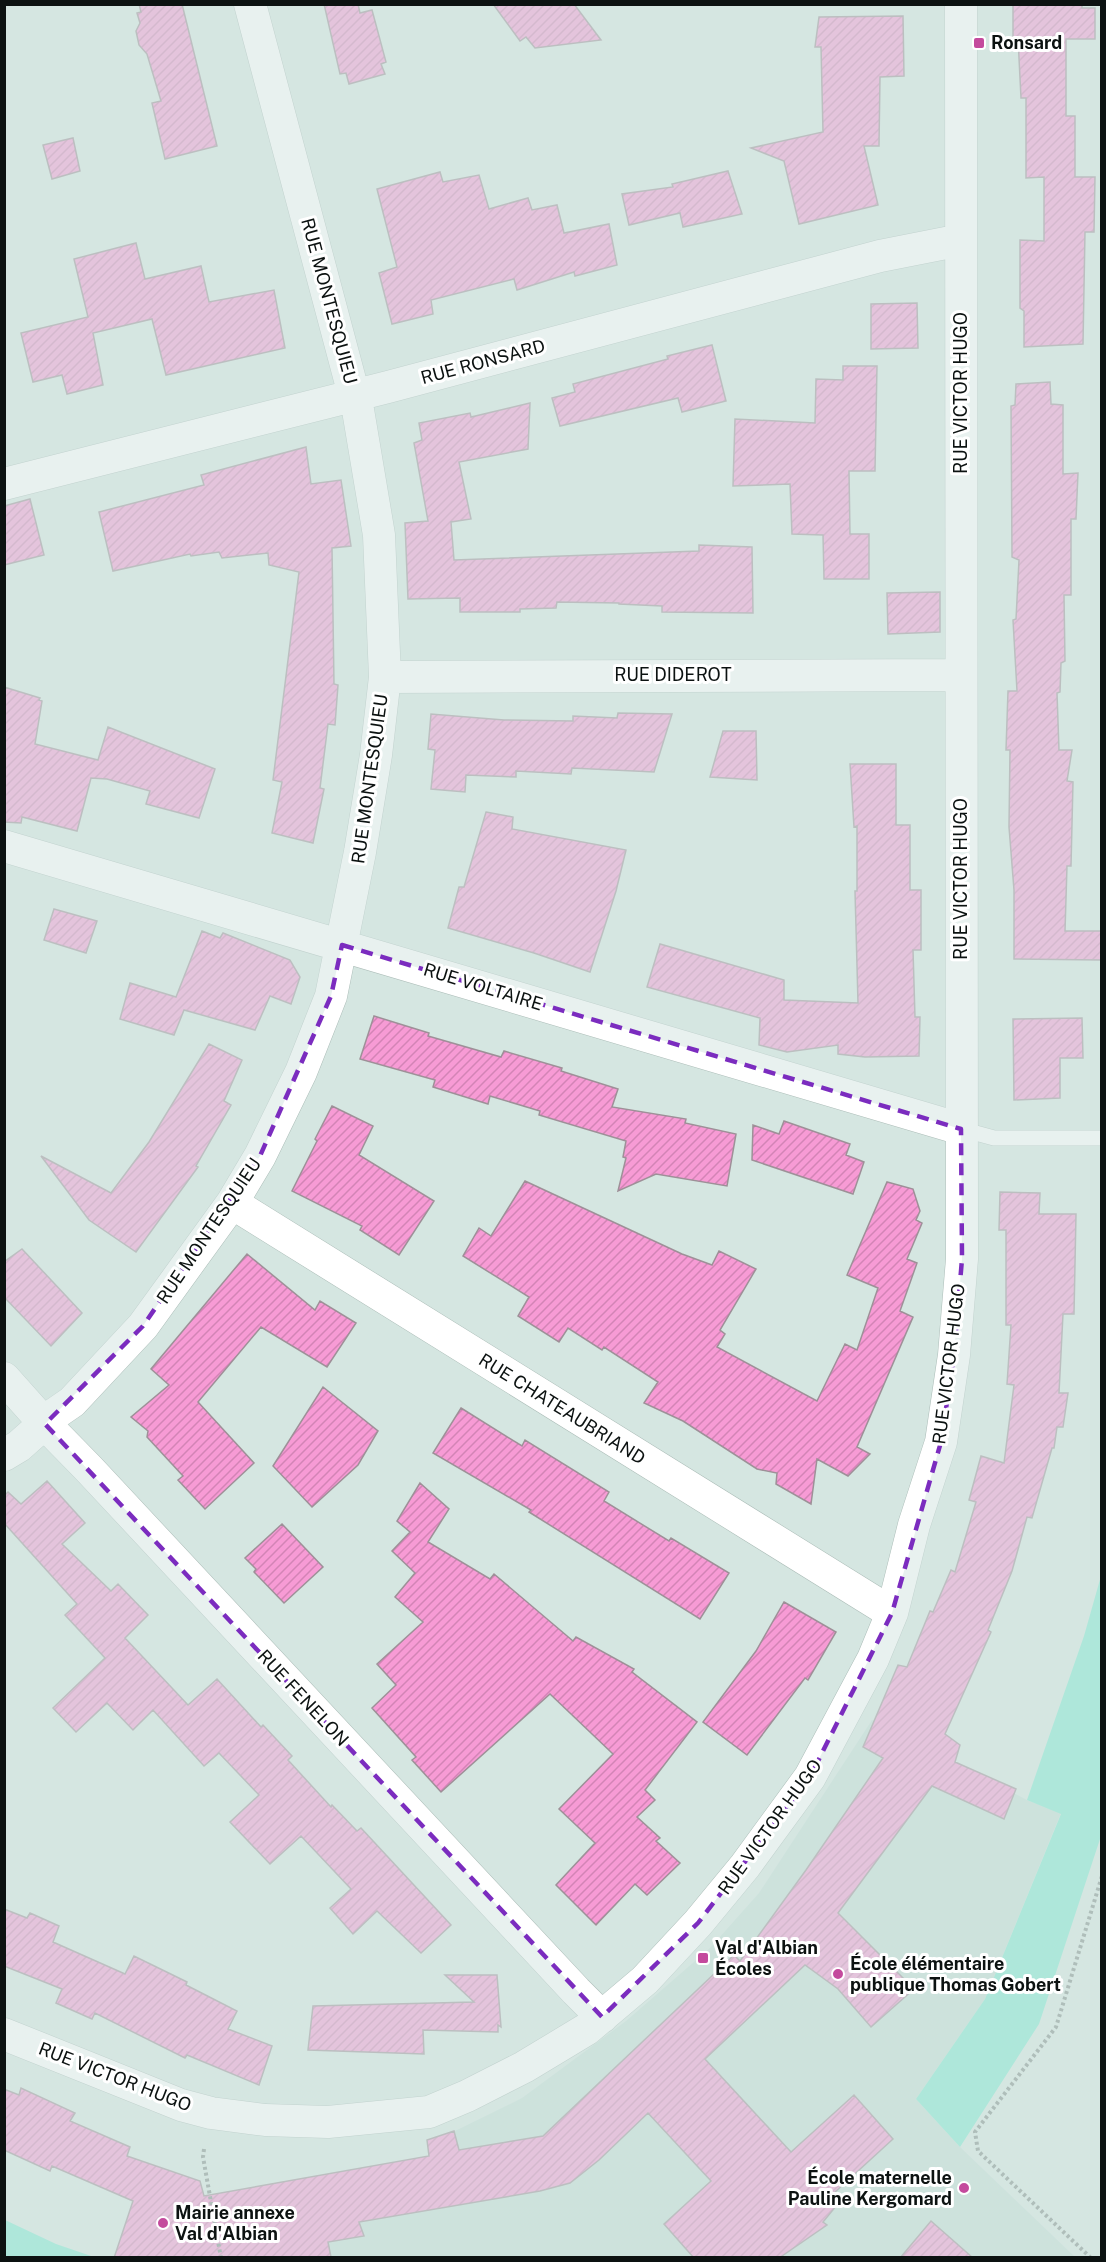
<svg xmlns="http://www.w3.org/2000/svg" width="1106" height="2262" font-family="'Public Sans',sans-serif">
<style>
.built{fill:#c4ded6}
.green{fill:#7fe9d0}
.building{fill:url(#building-hatch);stroke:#9e9098;stroke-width:1.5}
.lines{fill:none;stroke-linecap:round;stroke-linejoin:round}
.service-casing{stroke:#acbdb8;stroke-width:16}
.minor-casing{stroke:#acbdb8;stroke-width:33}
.path{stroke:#818e8a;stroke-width:4;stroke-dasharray:3 3;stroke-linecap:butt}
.service{stroke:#fff;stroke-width:15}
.minor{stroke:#fff;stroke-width:32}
.marked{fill:none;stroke:#7b2cbf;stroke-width:4.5;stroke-dasharray:12 8;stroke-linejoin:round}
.poi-dot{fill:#c44a9d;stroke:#fff;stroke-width:2}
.labels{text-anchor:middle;stroke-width:6;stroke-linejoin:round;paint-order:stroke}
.poi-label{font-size:18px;font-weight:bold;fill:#0c1211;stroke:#fff;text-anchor:start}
.street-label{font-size:18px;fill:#0c1211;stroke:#fff}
</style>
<defs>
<pattern id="building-hatch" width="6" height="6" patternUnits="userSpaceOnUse" patternTransform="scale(1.5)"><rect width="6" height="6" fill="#f79bd5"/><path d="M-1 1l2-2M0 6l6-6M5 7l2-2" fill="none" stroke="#d384b6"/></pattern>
</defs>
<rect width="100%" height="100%" fill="#d5e6e1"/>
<path class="built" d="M872,1720l155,80 34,13 -76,186 -69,100 44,48 115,110 -812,1 -1,-5 -34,4 -12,-63 213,-38 -2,-16 28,-9 67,-33 104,-77 84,-73 49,-55z"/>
<path class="green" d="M1101,1576v260l-62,188 -79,123 -44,-48 69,-100 76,-185 -34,-14 57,-164z
M5,2220l51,24 38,13h-89z"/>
<path class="building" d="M139,4h43l35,142 -52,13 -13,-56 9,-2 -14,-47 -8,-9 -3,-14 4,-8 -3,-10 4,-1z
M324,4h34l2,9 12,-3 14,52 -5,2 4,10 -36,10 -3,-11 -6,1z
M493,4h81l27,36 -66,8 -9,-11 -6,4z
M1013,4h69v4h13v31h-29v77h9v61h20l-1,55h-9l-2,112 -59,3v-36l-4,-3v-68l24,1v-64l-18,1v-80h-5l-3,-60h-5z
M903,16l1,60 -24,1 -1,69h-15l14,59 -79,19 -15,-63 -33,-13 72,-16 -2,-85h-6l4,-30z
M73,138l7,33 -28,8 -9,-34z
M728,171l14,43 -59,13 -3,-14 -51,12 -7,-31 51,-7 -1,-3z
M440,172l3,10 36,-7 10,34 39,-11 4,12 25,-5 7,28 45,-9 8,41 -42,11 -1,-4 -57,18 -3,-11 -83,21 2,14 -41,10 -13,-51 18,-6 -20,-78z
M136,243l9,36 56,-13 8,36 65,-12 11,58 -119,27 -14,-56 -59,14 10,52 -36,9 -5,-19 -29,7 -12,-49 67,-16 -14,-58z
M917,303l1,45 -47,1v-45z
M712,345l14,56 -44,11 -4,-14 -118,28 -8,-28 23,-6 -2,-8 95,-25 -1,-3z
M843,366h34l-2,105h-26l1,63h19v45h-45l-1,-44 -31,-1 -2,-50 -57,2 2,-67 80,4 1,-44 27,1z
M1050,382l1,22 12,1v69l15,-1 -2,46h-5v76h-7l1,66 -4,2 -1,29 -3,1 2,57h13l-5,31 6,1 -2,84h-4l-2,65h36v29l-87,-1v-69l-5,-63 1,-77h-4l2,-59h9l-4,-71 3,-1 3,-59 -7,-3 -1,-151 4,-1 1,-21z
M530,403l-2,46 -69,13 12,57 -20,3 3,38 245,-9v-6l53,2 1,66 -91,-1v-6l-43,-2v-1l-62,-1 -1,6 -36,1v3h-60v-14l-52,1 -3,-76 23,-2 -14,-78 8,-3 -3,-17 51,-10 1,4z
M306,447l5,37 30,-4 10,66 -19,2 2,136 4,1 -3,40 -7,-1 -8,64 4,1 -11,54 -41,-10 10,-51 -9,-2 26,-208 -30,-7 -1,-12 -46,5 -3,-6 -28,4 -1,-2 -77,17 -14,-59 105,-27 -3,-10z
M30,499l14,56 -40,10v-59z
M940,592v40l-52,2 -1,-41z
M4,687l36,11 -1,2 3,1 -7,43 63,16 10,-33 107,42 -16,49 -53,-14 4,-13 -43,-12 -16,-1 -14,53 -55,-14 -1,6 -17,-1z
M618,713l54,1 -18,58 -82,-4 -1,6 -55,-3v6l-50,-2 -1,17 -34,-3 4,-39 -7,-1 3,-35 73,6 69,1v-5l44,2z
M723,731h33l1,49 -47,-3z
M850,764h46v61h14v65h11v60h-8l2,67h5l-1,39 -54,1 -27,-3v-9l-51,7 -28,-7 1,-27 -113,-31 13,-43 124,36v20l74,3 -3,-112h2v-65l-3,1z
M486,812l27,5 -1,12 114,21 -10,41 -26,81 -56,-19 -86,-25 11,-41h5z
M54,909l43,12 -11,32 -42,-13z
M202,931l18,7 3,-5 67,27 10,17 -9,27 -21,-8 -15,34 -71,-20 -10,25 -54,-16 10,-36 46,14z
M374,1016l55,17 -1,3 73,21 3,-6 58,17 -1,3 57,18 -6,18 74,12 -1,4 51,11 -9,52 -71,-12 -38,17 8,-33 -3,-1 3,-16 -87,-26 1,-4 -50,-15 -2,8 -55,-17 2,-7 -75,-21z
M1082,1018l1,40h-23v40l-46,2 -1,-81z
M209,1044l33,16 -18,41 7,4 -35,61 2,1 -62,85 -47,-32 -48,-64 70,37 38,-51z
M332,1106l41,20 -14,29 75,46 -35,54 -39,-25 2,-4 -70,-35 25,-50 -2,-2z
M784,1121l66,23 -4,11 18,7 -11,32 -101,-34 1,-35 26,9z
M525,1181l157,73 30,11 7,-14 37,18 -36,61 5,4 -8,13 100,54 28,-57 12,6 21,-62 -31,-13 40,-93 26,7 7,22 -4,9 6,3 -15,36 10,4 -17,48 13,6 -56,130 13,7 -22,22 -31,-17 -6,45 -35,-20 1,-11 -20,-4 -74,-48 -39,-18 14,-21 -54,-35 -2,3 -34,-22 -9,14 -41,-26 11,-19 -66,-41 16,-28 12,8z
M1000,1192l40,1 -1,21h37l-2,100h-11l-4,79h9l-5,34h-6l-3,21h-2l-20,70 -5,-1 -15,54 -24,59 3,2 -46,102 15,11 -5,17 61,27 -12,30 -72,-33 -94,127 76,76 -43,38 -33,-38 -33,-24 -100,94 86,93 63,-57 39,44 -59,54 7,7 -18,22 4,3 -48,33h-85l-30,-34 47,-43 -63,-68 -49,47 -29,23 -30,8 -181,31 5,14 -36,6 3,15 -217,1 19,-57 -81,-35 -2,5 -46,-21v-61l15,6 2,-7 54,25 -5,8 60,26 -3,9 73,25 4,15 225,-40 -2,-16 27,-9 5,19 84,-14 191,-181 6,6 66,-91 77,-112 -20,-11 35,-82 9,2 23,-56 3,1 18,-42 4,2 21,-70 -7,-2 12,-44 23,7 10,-78 -7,-1 4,-59h-5v-95h-7z
M22,1249l60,64 -31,33 -47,-49v-35z
M247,1254l68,56 5,-9 36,22 -29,44 -66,-40 -63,75 56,61 -49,46 -27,-29 5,-4 -36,-39 1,-6 -17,-14 38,-32 -18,-16z
M323,1387l55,44 -20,34 -46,42 -39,-41z
M461,1408l61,38 3,-6 84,52 -5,9 65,40 2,-3 58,35 -29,46 -171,-107 2,-2 -98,-57z
M47,1481l38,42 -23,21 49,47 7,-7 30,31 -23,23 63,67 29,-26 44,48 2,-2 29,31 -4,4 43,47 1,-2 25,26 4,-3 90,97 -30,28 -44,-42 -24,23 -23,-26 21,-19 -50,-53 -31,28 -40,-42 29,-27 -40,-42 -15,13 -51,-56 -20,20 -26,-27 -31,29 -23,-24 52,-50 -40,-43 12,-11 -73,-81v-27l4,-4 13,12z
M420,1483l29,26 -21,33 62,37 4,-5 79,67 3,-4 58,32 -2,3 65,50 -52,68 10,10 -18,17 23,21 -4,3 24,22 -33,32 -12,-11 -39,41 -40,-40 39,-42 -36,-34 54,-55 -63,-60 -109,98 -29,-32 4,-3 -44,-49 24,-23 -19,-21 46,-42 -28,-25 20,-24 -23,-22 18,-19 -13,-11z
M282,1524l41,43 -39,36 -30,-31 2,-3 -11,-11z
M784,1602l52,30 -28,48 -3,-2 -58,77 -44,-33 53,-71z
M4,1909l23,9 3,-5 29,13 -6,16 72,32 9,-18 53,26 -1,3 51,26 -9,18 44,17 -13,39 -72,-30 -2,3 -90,-45 -3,6 -36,-16 6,-14 -58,-23z
M445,1975h52l4,52 -3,-2v7l-75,-2 1,24 -116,-4 5,-44 161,-4z
M931,2221l42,37h-73z"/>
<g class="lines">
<defs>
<path id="service" d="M961,1129l33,9h108"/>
<path id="minor" d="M4,484l384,-97 492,-131 81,-16
M385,677l576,-2
M4,846l957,283
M232,1203l660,410
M4,1378l41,46 44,45 487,522 26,26
M4,1455l15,-9 37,-33 16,-11 71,-76 89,-123 28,-47 41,-84 30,-76 29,-144 16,-97 9,-78 -6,-142 -21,-125 -108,-406
M4,2034l177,71 30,8 54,7 63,2 101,-10 38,-16 57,-29 63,-38 58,-49 53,-57 47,-57 65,-89 63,-118 19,-46 22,-88 27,-83 13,-87 8,-96 -1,-1255"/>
</defs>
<use href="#service" class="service-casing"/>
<use href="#minor" class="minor-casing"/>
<path class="path" d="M204,2149l-1,8 18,101
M1091,2258l-113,-107 -3,-19 81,-105 46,-151"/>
<use href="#service" class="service"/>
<use href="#minor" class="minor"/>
</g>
<path d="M0 0H1106V2262H0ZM342,945l619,184 1,130 -8,96 -13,87 -49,171 -82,164 -112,146 -96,94 -557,-593 98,-98 117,-170 71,-160z" fill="#d5e6e1" fill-opacity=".55" fill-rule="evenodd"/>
<path class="marked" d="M342,945l619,184 1,130 -8,96 -13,87 -49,171 -82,164 -112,146 -96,94 -557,-593 98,-98 117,-170 71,-160z"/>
<g class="poi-dot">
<rect x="973" y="37" width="12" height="12" rx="3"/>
<rect x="697" y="1952" width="12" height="12" rx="3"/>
<circle cx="838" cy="1974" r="6"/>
<circle cx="964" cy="2188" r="6"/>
<circle cx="163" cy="2223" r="6"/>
</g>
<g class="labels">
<g class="poi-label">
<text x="991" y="49">Ronsard</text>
<text x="715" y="1954">Val d'Albian<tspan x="715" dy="21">Écoles</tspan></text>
<text x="850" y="1970">École élémentaire<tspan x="850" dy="21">publique Thomas Gobert</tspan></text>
<text x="952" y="2184" text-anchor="end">École maternelle<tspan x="952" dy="21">Pauline Kergomard</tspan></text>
<text x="175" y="2219">Mairie annexe<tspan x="175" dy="21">Val d'Albian</tspan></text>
</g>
<g class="street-label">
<text transform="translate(329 301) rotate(75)" y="6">RUE MONTESQUIEU</text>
<text transform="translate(483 362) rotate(-15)" y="6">RUE RONSARD</text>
<text transform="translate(961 393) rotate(-90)" y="6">RUE VICTOR HUGO</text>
<text x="673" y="681">RUE DIDEROT</text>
<text transform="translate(370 779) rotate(-82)" y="6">RUE MONTESQUIEU</text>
<text transform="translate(961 879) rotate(-90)" y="6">RUE VICTOR HUGO</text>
<text transform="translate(483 987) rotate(17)" y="6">RUE VOLTAIRE</text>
<text transform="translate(209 1231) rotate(-56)" y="6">RUE MONTESQUIEU</text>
<text transform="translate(949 1364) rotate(-83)" y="6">RUE VICTOR HUGO</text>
<text transform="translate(562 1409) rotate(32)" y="6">RUE CHATEAUBRIAND</text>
<text transform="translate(303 1698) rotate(47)" y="6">RUE FENELON</text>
<text transform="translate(770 1827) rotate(-54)" y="6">RUE VICTOR HUGO</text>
<text transform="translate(115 2077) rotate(21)" y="6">RUE VICTOR HUGO</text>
</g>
</g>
<rect width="1106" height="2262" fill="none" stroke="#0c1211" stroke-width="12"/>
</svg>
